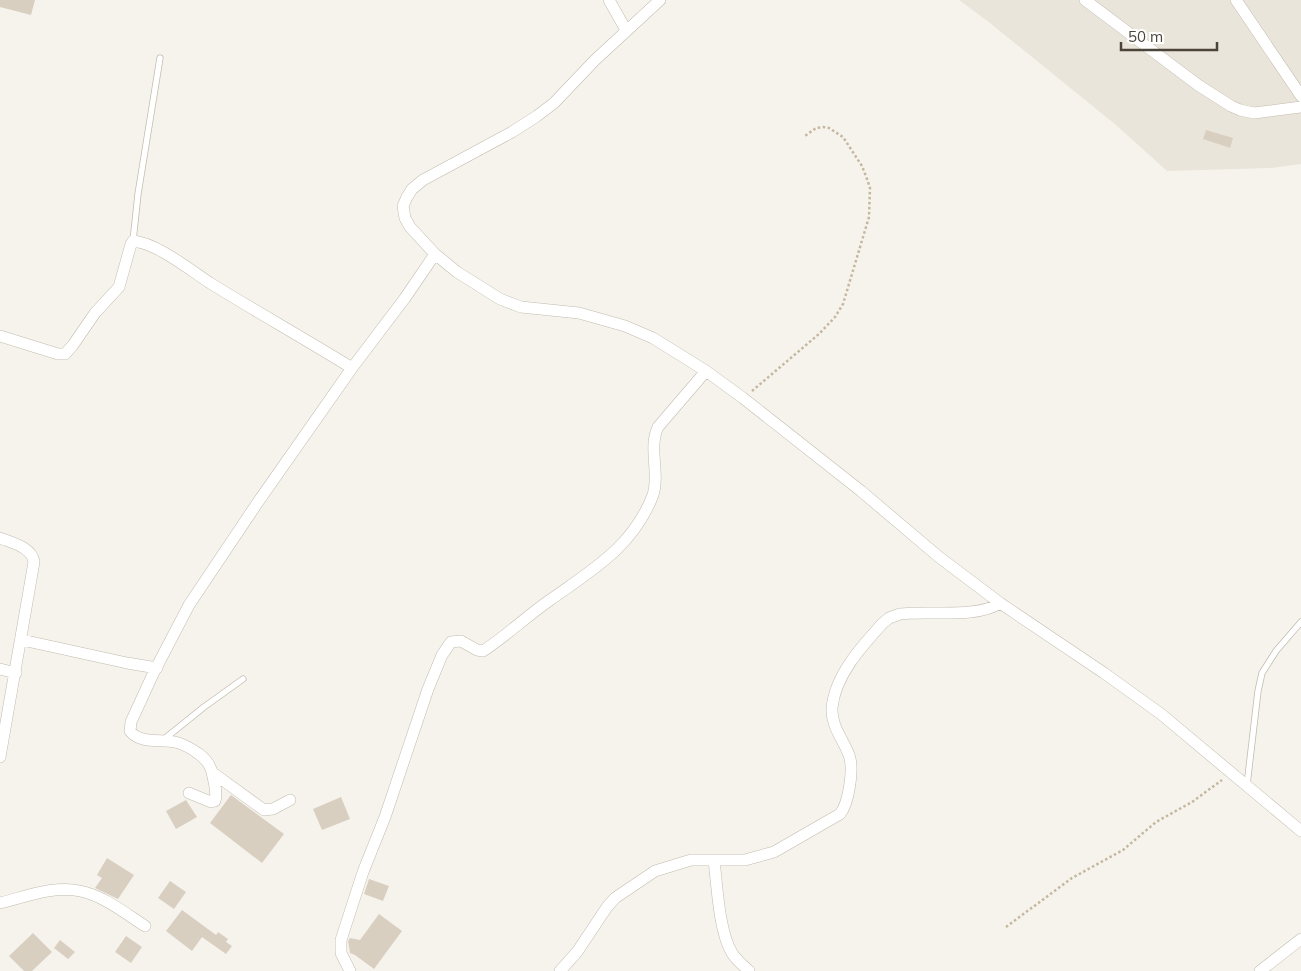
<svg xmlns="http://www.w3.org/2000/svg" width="1301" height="971" font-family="Mulish,sans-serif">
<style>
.residential{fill:#eae5da}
.building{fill:#d8cfc1}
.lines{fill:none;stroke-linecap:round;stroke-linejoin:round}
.lane-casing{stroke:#c2bbae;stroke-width:7}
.street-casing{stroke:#c2bbae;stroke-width:12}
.path{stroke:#c4b79f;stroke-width:2.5;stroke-dasharray:2.5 2.5;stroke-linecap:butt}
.lane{stroke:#fff;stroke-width:5.5}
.street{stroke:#fff;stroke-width:11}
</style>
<rect width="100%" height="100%" fill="#f6f3ec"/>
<path class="residential" d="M959,0h342v164l-30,4 -104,3 -51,-46 -126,-102z"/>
<path class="building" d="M0,0h35l-4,15 -31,-8z
M1206,130l27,8 -3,10 -27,-9z
M231,795l53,39 -22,29 -52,-40z
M341,797l9,22 -28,11 -9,-21z
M186,800l11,17 -21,12 -10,-18z
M107,858l27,17 -16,24 -23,-11 7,-10 -5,-3z
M369,879l20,7 -6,15 -19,-7z
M170,881l16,11 -12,17 -16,-11z
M182,910l34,25 2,-3 10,7 -2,3 6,4 -6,8 -24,-17 -10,14 -26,-20z
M379,914l23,17 -28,38 -19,-14 -5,-2 -2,-12 2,-3 10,2z
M33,933l19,19 -20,19h-8l-15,-15z
M126,936l16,11 -11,16 -16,-11z
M60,940l15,12 -7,7 -14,-11z"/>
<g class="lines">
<defs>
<path id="lane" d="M133,241l5,-47 22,-136
M163,740l41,-33 39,-28
M1247,785l11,-94 4,-18 14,-22 25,-29"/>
<path id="street" d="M609,0l17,30
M660,0l-65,60 -41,43 -17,13 -25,16 -89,48 -11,9 -5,8 -4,9 2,12 5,9 25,27 22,18 43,27 21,8 58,6 46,13 28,12 53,33 37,27 118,93 78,66 61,46 104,70 57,41 140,117
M1085,0l113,85 33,21 9,4 14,3 47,-6
M1236,0l65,96
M0,336l58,18h7l8,-9 22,-32 24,-26 12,-43 2,-3c24,2 57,29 77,42 47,29 95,56 142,85
M0,538c12,5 32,9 34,24l-34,195
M22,640l105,23 30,5
M0,669l16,4
M213,773l51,37 9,-1 17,-9
M189,793l22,9 4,-1c2,-8 0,-16 -2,-24 -1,-9 -6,-17 -14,-23 -7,-5 -15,-10 -24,-12 -15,-3 -35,2 -45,-11l1,-9 22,-48 36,-69 69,-103 94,-134 53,-70 30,-44
M714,860c3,25 5,72 18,93 4,7 11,12 17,18
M0,903c25,-6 54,-18 80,-12 24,5 45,22 65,35
M350,971l-9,-18v-13l22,-68 22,-55 43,-128 14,-34 9,-13 10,-1 16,9 6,1c23,-15 44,-35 67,-51 42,-30 83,-53 103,-105 7,-22 -5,-47 5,-68l48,-56
M560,971l17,-19 30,-45 8,-9 40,-27 36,-11h54l29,-8 66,-38c9,-11 14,-46 9,-59 -6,-16 -18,-29 -17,-47 3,-33 30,-62 51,-85l6,-5 11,-4c29,-4 76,5 100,-11
M1260,971l41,-32"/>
</defs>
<use href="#lane" class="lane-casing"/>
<use href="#street" class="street-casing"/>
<path class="path" d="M752,391l67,-57 16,-17 8,-13 26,-87 1,-29 -3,-9 -5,-13 -19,-29 -14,-9 -6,-1 -7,1 -11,8
M1006,927l66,-49 51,-28 33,-28 36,-20 30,-22"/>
<use href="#lane" class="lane"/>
<use href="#street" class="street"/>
</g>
<path d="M1121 42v8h96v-8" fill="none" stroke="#4b4439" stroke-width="2.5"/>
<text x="1128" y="42" font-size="15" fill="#4b4439" stroke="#ffffff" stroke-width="4" paint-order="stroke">50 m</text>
</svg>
